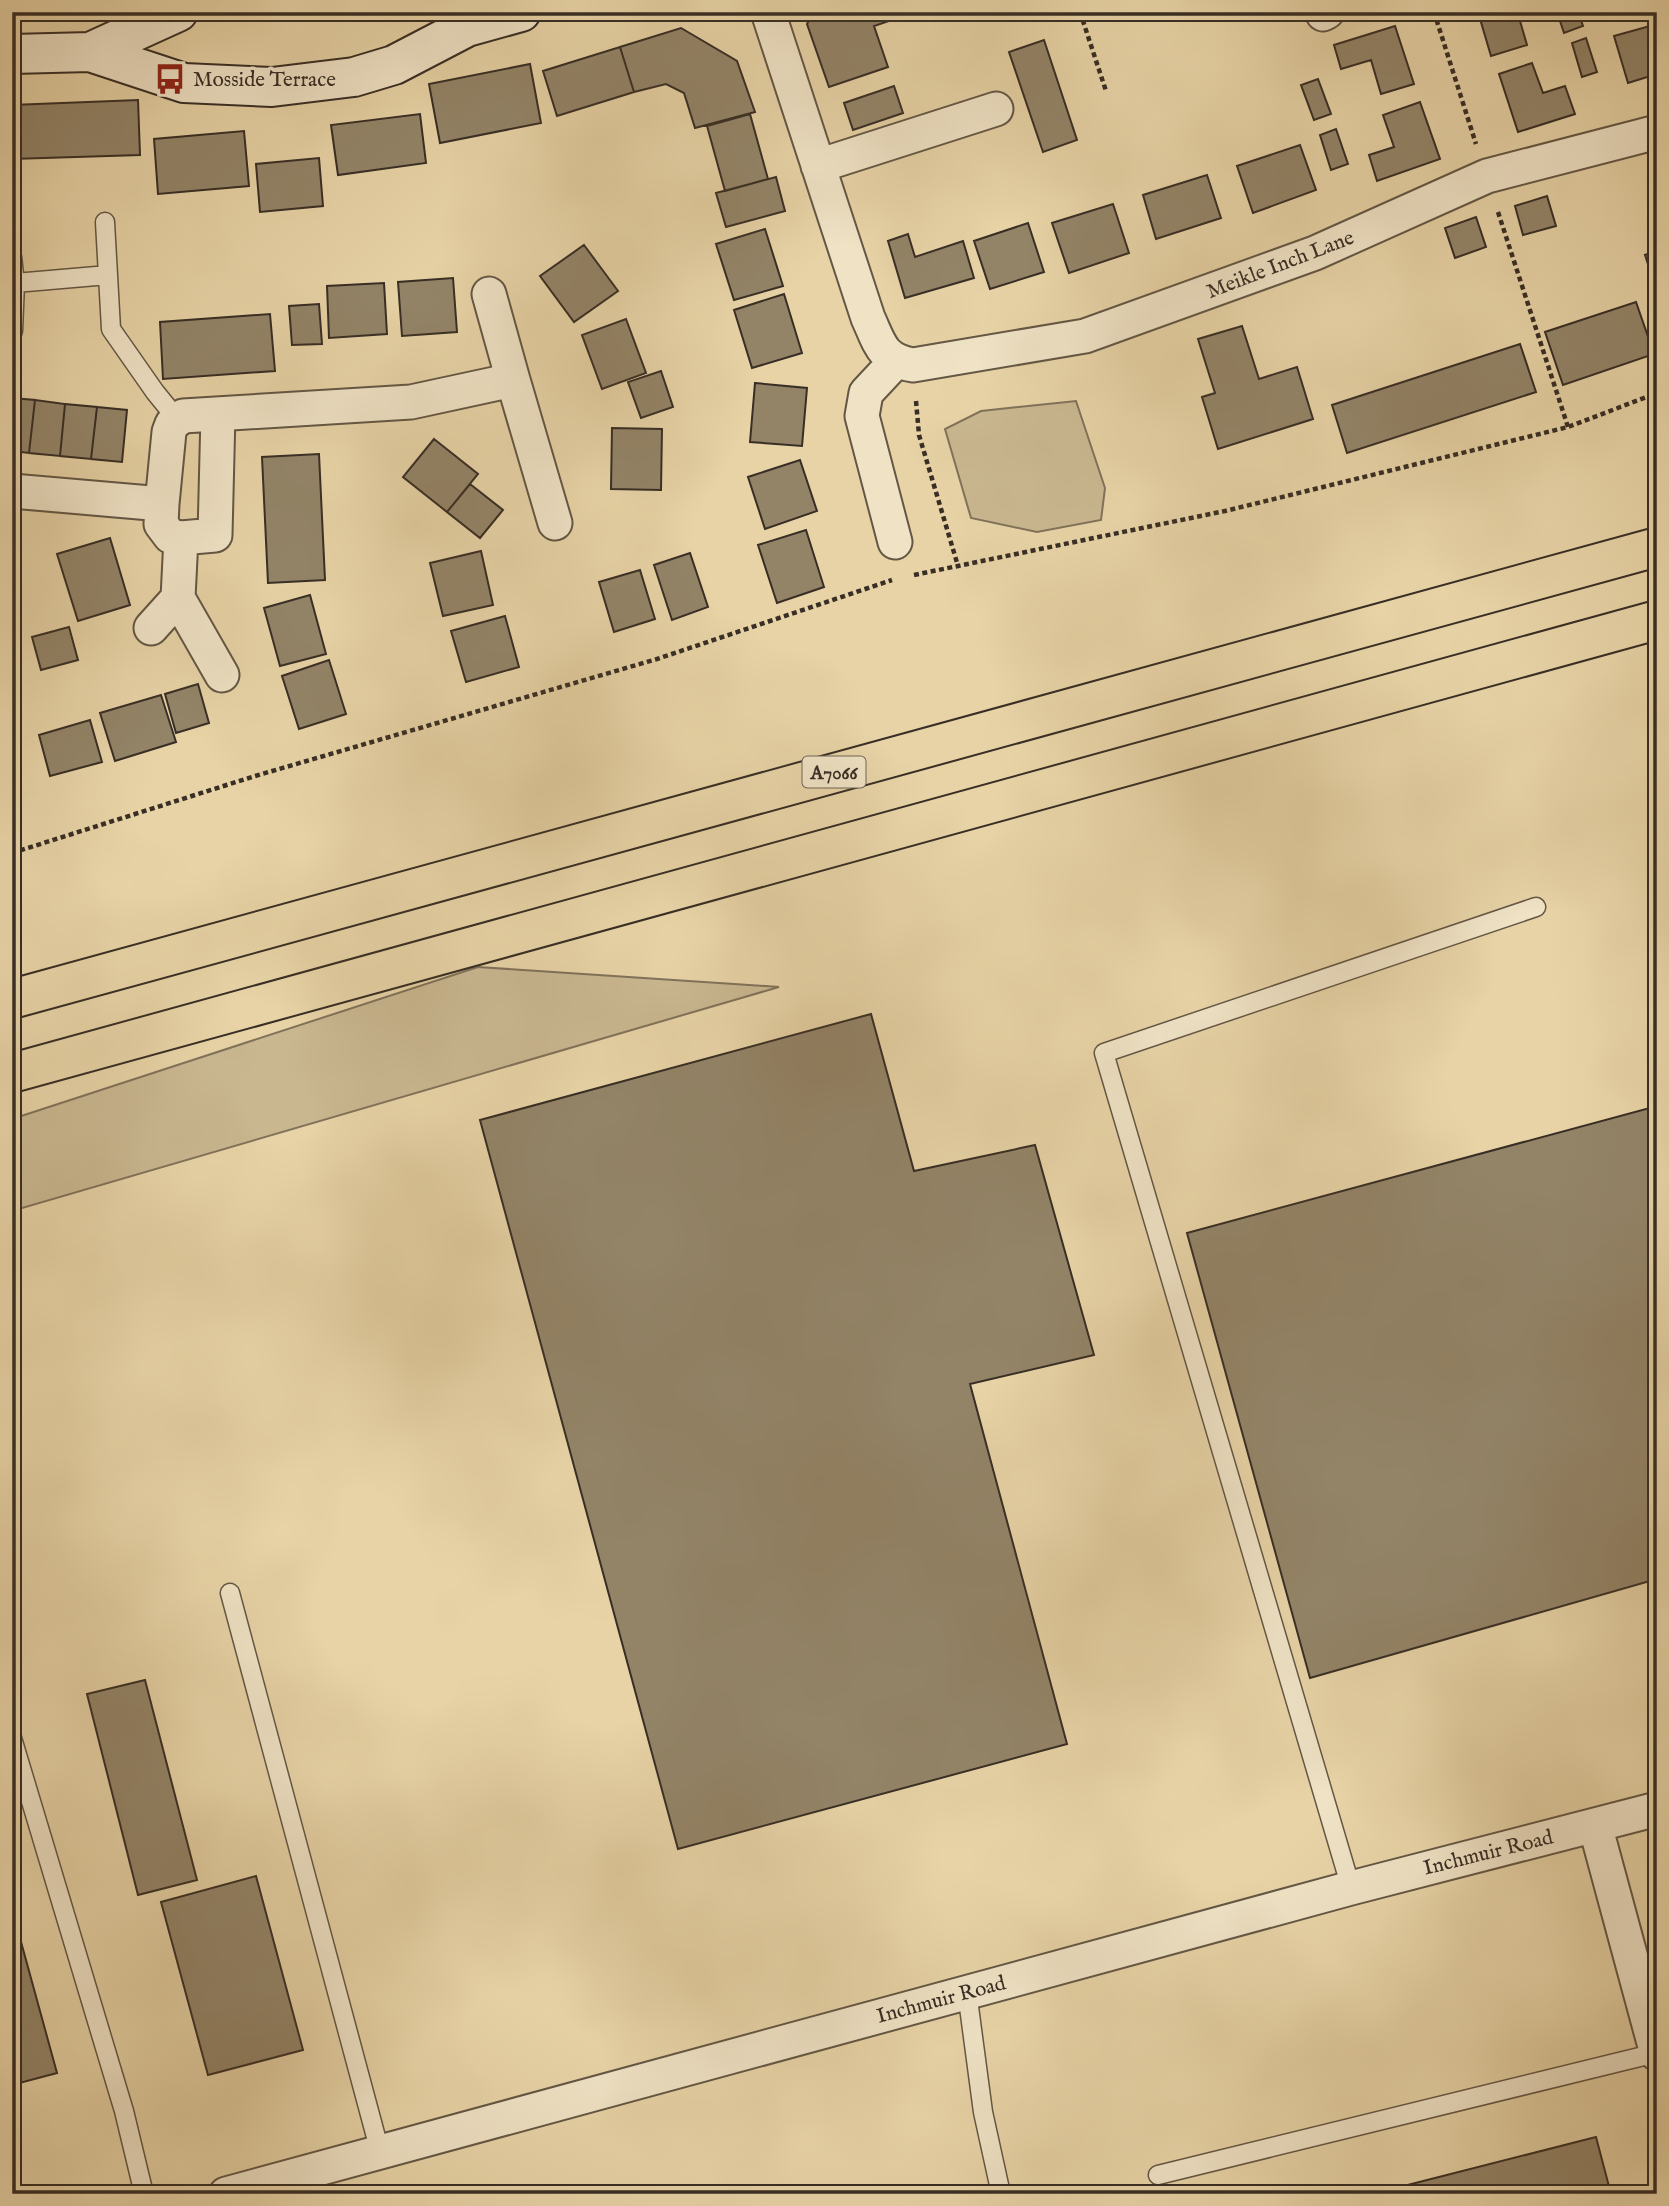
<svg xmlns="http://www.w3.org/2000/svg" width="1669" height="2206" font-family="'IM FELL English',serif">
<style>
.green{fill:#c9b790;stroke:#80725a;stroke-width:2}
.building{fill:#938468;stroke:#382e25;stroke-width:2}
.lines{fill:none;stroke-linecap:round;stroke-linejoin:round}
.lane-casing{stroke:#645745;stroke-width:21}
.street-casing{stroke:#645745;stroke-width:37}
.secondary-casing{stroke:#382e25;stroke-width:42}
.primary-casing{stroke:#382e25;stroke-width:42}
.path{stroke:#382e25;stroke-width:4.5;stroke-dasharray:5 3.5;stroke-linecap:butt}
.lane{stroke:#efe2c5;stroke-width:18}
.street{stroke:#efe2c5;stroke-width:33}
.secondary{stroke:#efe2c5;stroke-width:38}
.primary{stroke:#e7d3a6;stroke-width:38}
.labels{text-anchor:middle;stroke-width:7;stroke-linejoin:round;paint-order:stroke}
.shield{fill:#efe2c5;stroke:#6f6455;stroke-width:2}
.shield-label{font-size:19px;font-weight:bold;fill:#382e25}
.poi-label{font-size:21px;fill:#382e25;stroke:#efe2c5;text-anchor:start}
.street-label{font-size:21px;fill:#382e25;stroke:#efe2c5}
</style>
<rect width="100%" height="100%" fill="#e7d3a6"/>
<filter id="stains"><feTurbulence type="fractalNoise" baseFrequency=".00286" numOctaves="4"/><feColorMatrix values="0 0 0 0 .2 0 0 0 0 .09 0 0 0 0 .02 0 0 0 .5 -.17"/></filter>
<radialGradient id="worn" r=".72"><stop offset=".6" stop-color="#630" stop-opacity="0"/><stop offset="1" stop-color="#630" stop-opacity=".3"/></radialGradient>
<path class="green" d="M1076,401l29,87 -4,32 -64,12 -66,-14 -26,-89 36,-18z
M478,967l301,20 -767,224v-92z"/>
<path class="building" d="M813,12h102l-41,14 14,41 -59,20 -22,-63z
M1478,12h47l-7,2 9,31 -36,11z
M1557,12h21l5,14 -19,7z
M1657,24v50l-29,9 -14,-47z
M1395,26l19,58 -33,10 -10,-34 -30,9 -7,-24z
M681,28l56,33 18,51 -60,16 -11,-35 -18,-9 -32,8 -14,-45z
M1586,38l11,34 -15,5 -10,-34z
M1044,40l33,100 -34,12 -34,-100z
M620,47l14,45 -77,24 -14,-45z
M1532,63l11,30 22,-7 10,28 -57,18 -19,-58z
M530,64l11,59 -101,20 -11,-59z
M1318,79l13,35 -17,6 -13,-35z
M894,86l9,27 -50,17 -9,-27z
M138,100l2,55 -128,4v-54z
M1420,102l20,57 -63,22 -8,-26 25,-8 -11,-32z
M420,114l6,49 -88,12 -7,-50z
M750,114l18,65 -43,12 -18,-65z
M1336,129l12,35 -17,6 -11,-35z
M244,131l5,55 -91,8 -4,-55z
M1300,145l16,45 -63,23 -16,-47z
M319,158l4,48 -63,6 -4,-48z
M1207,175l14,43 -65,21 -13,-44z
M776,177l9,34 -59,16 -10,-34z
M1547,196l9,30 -33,9 -8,-29z
M1113,204l16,49 -60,20 -17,-50z
M1476,217l10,30 -31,11 -10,-30z
M1028,223l16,49 -54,17 -16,-48z
M765,229l18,57 -49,14 -18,-56z
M908,234l7,23 48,-16 11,37 -69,20 -17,-57z
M584,245l34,46 -44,31 -34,-46z
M1657,251v41l-12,-37z
M453,278l4,54 -55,4 -4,-54z
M384,283l3,51 -58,4 -2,-52z
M784,294l18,59 -50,15 -18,-58z
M1636,302l18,52 -91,31 -18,-53z
M319,304l3,40 -30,1 -3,-39z
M270,314l5,57 -112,8 -3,-57z
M626,319l20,54 -44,16 -20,-54z
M1242,326l17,53 38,-12 16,52 -95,30 -16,-52 13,-4 -17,-54z
M1520,344l16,48 -189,61 -15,-48z
M661,371l12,36 -32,11 -13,-36z
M755,383l52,5 -5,58 -52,-4z
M12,398l23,2 -6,53 -17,-2z
M35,400l30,4 -5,52 -31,-3z
M65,404l32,3 -6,52 -31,-3z
M97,407l30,3 -5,52 -31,-3z
M612,428l50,1 -1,61 -50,-1z
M434,439l44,35 -31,38 -44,-35z
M319,454l6,126 -57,3 -6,-126z
M800,460l17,51 -52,18 -17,-52z
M470,484l33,26 -23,28 -33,-26z
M806,530l18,57 -47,16 -19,-58z
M110,538l20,67 -52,16 -21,-67z
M481,551l12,54 -50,11 -13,-53z
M690,553l18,54 -36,13 -18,-55z
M640,570l15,49 -41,13 -15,-50z
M310,595l16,59 -46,12 -16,-58z
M505,616l14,51 -53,15 -15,-51z
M69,627l9,33 -37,10 -9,-33z
M329,660l17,54 -47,15 -17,-53z
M198,684l11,39 -33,10 -11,-39z
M161,695l15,47 -61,19 -15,-48z
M90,720l12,42 -52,14 -11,-41z
M871,1014l43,157 121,-26 59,210 -124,29 97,360 -389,105 -198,-729z
M1657,1106v473l-347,99 -123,-445z
M145,1680l52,200 -59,15 -51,-201z
M256,1876l47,174 -95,25 -47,-173z
M12,1909l45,164 -45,12z
M1596,2137l15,57h-222l-1,-4z"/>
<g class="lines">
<defs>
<path id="lane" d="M105,222l6,107 44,63 22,27
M12,257l3,26 93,-8
M13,331l2,-48
M230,1593l150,559
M12,1738l112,373 20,83
M1351,1888l-247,-835 432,-146
M967,1992l16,120 18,82
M1158,2175l498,-122"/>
<path id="street" d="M768,12l100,306c12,26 14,42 45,47l172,-29 230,-83 172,-77 170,-44
M1323,14l4,-2
M818,166l178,-57
M513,380l42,143
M12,491l150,13 7,-72 3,-8 11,-8 228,-14 102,-22 -24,-86
M162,504l-1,20 9,12 11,2 34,-3 3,-121
M181,538l-3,60 44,77
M895,542l-33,-126 4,-23 29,-31
M151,628l27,-30
M1595,1825l62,229
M226,2194l1125,-306 306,-79"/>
<path id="secondary" d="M90,52l94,31 88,4 82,-10 40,-12 73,-38 54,-15
M12,54l78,-2 88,-40"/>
<path id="primary" d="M12,999l1645,-452
M12,1073l1645,-453"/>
</defs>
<use href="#lane" class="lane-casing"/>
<use href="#street" class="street-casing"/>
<use href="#secondary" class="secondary-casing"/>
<use href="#primary" class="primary-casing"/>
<path class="path" d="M1080,12l26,79
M1434,12l42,132
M1498,212l70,215
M916,401l3,34 39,131
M914,575l311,-64 343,-84 89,-34
M12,853l243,-77 402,-117 235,-79"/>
<use href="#lane" class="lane"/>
<use href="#street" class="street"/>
<use href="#secondary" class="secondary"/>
<use href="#primary" class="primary"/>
</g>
<defs>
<symbol id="bus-bare" viewBox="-9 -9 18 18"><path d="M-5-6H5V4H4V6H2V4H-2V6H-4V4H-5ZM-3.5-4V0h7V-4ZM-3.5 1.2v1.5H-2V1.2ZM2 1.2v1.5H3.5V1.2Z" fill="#8f2418" stroke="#efe2c5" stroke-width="2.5" paint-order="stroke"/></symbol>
</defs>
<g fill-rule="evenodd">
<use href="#bus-bare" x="148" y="57" width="44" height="44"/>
</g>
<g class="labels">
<rect class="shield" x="802.5" y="756.5" width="63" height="31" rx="5"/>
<g class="shield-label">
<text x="834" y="779">A7066</text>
</g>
<g class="poi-label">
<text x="193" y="86">Mosside Terrace</text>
</g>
<g class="street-label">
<text transform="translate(1280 264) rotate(-21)" y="7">Meikle Inch Lane</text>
<text transform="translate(1488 1852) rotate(-14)" y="7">Inchmuir Road</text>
<text transform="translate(941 1999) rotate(-15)" y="7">Inchmuir Road</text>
</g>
</g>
<rect width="1669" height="2206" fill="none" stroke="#e7d3a6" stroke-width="42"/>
<rect x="14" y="14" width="1641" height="2178" fill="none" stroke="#382e25" stroke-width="3.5"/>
<rect x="21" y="21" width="1627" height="2164" fill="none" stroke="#382e25" stroke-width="2"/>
<rect width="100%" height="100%" filter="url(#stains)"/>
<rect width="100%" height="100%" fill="url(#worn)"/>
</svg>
